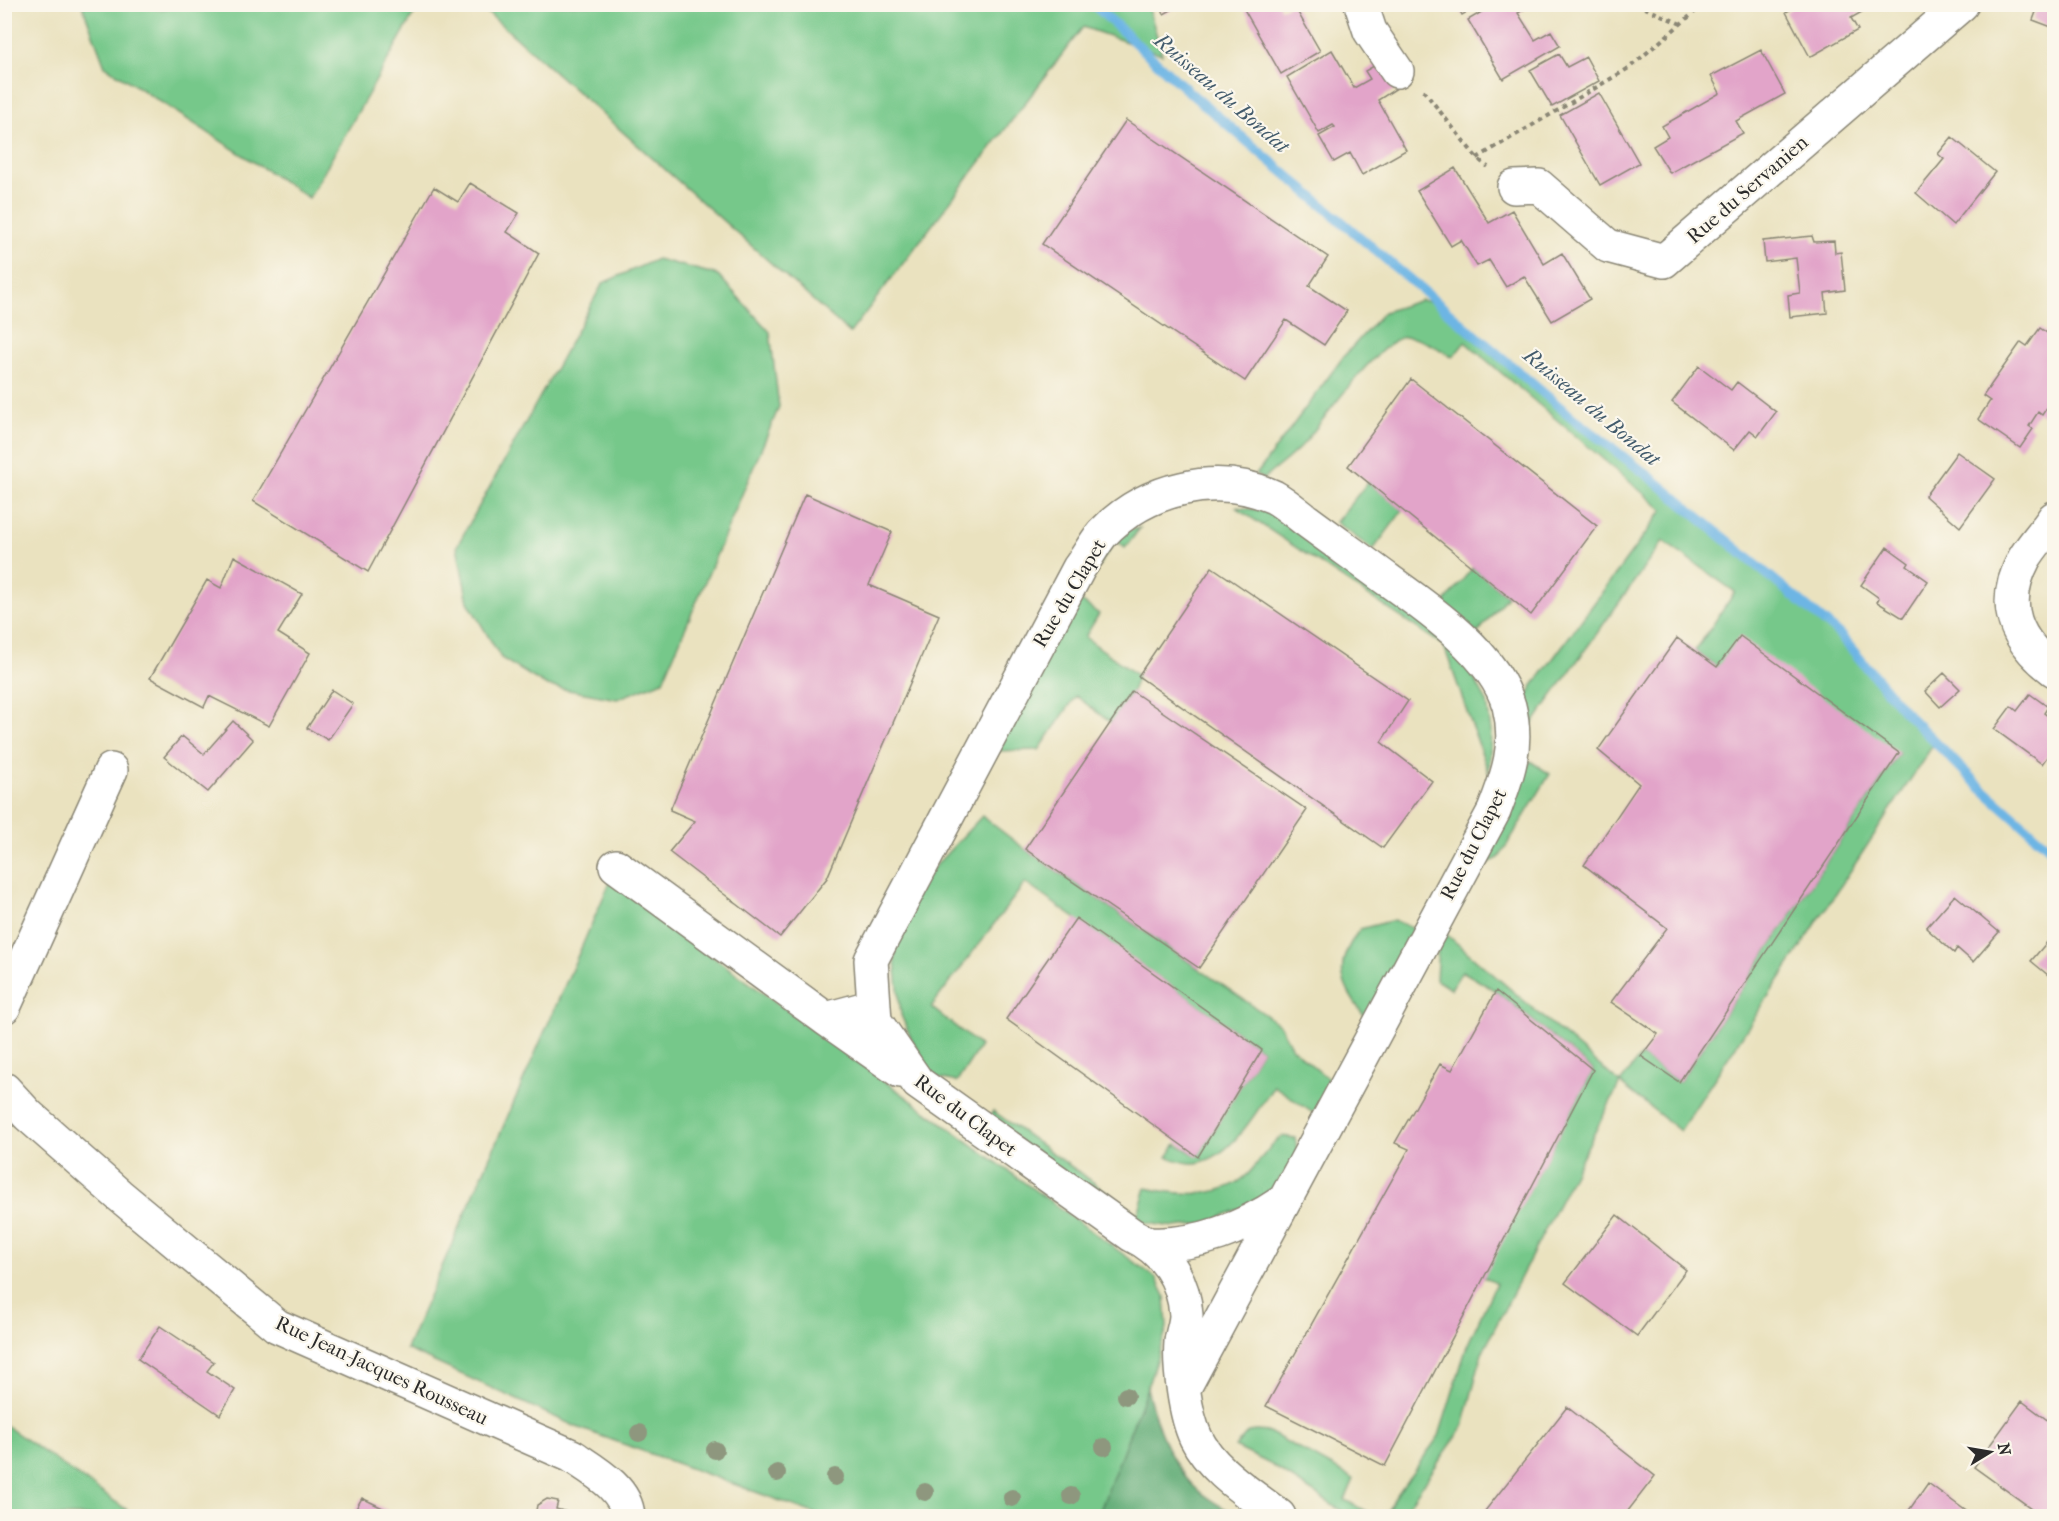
<svg xmlns="http://www.w3.org/2000/svg" width="2059" height="1521" font-family="'IM FELL French Canon',serif">
<style>
.green{fill:#76c88a;stroke:#507a5a;stroke-width:1.5}
.forest{fill:#60ac76;stroke:#466c50;stroke-width:1.5}
.lines{fill:none;stroke-linecap:round;stroke-linejoin:round}
.stream{stroke:#6db5e4;stroke-width:10}
.building{fill:#e2a4c9}
.minor-casing{stroke:#8a8675;stroke-width:36}
.path{stroke:#8a8675;stroke-width:4;stroke-dasharray:4.5 4.5;stroke-linecap:butt}
.minor{stroke:#fff;stroke-width:33}
.tree{fill:#8e977e}
.labels{text-anchor:middle;stroke-width:4.5;stroke-linejoin:round;paint-order:stroke}
.street-label{font-size:20px;fill:#2b2b2b;stroke:#fbf7ec}
.water-label{font-size:21px;font-style:italic;fill:#425b6c;stroke:#fbf7ec}
</style>
<rect width="100%" height="100%" fill="#fbf7ec"/>
<filter id="ink" filterUnits="userSpaceOnUse"><feTurbulence type="fractalNoise" baseFrequency=".0167" numOctaves="2"/><feDisplacementMap in="SourceGraphic" scale="12" xChannelSelector="R" yChannelSelector="G"/><feConvolveMatrix kernelMatrix="1 2 1 2 8 2 1 2 1" color-interpolation-filters="sRGB"/></filter>
<filter id="wash" filterUnits="userSpaceOnUse"><feTurbulence type="fractalNoise" baseFrequency=".008" numOctaves="4" result="noise"/><feDisplacementMap in="SourceGraphic" scale="24" xChannelSelector="R" yChannelSelector="G"/><feGaussianBlur stdDeviation="1.35" result="paint"/><feColorMatrix in="noise" values="0 0 0 0 0 0 0 0 0 0 0 0 0 0 0 0 0 1.4 0 .05"/><feComposite in="paint" operator="in"/></filter>
<g filter="url(#wash)">
<rect width="100%" height="100%" fill="#eae2bf"/>
<path class="green" d="M182,4l237,1 -110,193 -204,-132 -23,-61h59l20,5z
M479,5h669l14,49 -79,-27 -233,306z
M657,259l61,16 52,57 9,75 -116,274 -46,18 -70,-13 -46,-28 -33,-56 -11,-56 146,-263z
M1421,300l21,5 397,329 96,108 -255,389 -60,-48 -138,270 -19,74 -62,89h-16l9,-17 45,-63 28,-90 29,-63 -13,-6 110,-207 -97,-79 -34,-20 -11,18 -15,-9 3,-52 181,155 21,-27 38,26 220,-329 -182,-86 -22,-16 40,-59 -72,-51 -133,186 -4,-28 6,-12 131,-177 -198,-168 -12,15c-14,-8 -31,-19 -47,-20 -25,0 -83,84 -101,105 -12,14 -28,25 -42,37l-7,-4 88,-119 40,-44z
M1368,482l35,28 -30,40 -37,-28z
M1235,507l34,4 174,126 25,30 19,35 4,30 -2,42 -45,-128z
M1140,528l-15,20 -9,-8 -39,58 22,16 -14,23 53,39 -6,15 -21,32 -35,-27 -37,54 -45,1 83,-153 41,-65z
M1473,567l34,29 -30,38 -36,-27z
M1530,761l20,13 -51,84 -22,10z
M982,816l43,33 254,175 13,24 44,38 -13,23 -10,4 -39,-27c-19,27 -43,73 -79,77 -9,1 -19,-3 -28,-6l9,-13 22,12 64,-106 -237,-167 -94,124 49,39 -23,36 -19,-4 -8,-8 -19,-32 -10,-23 -6,-54 2,-21 23,-58z
M610,882l546,396 9,18 2,32 -25,75 -44,113h-276l-243,-88 -173,-79z
M1394,920l27,12 -53,89c-27,-36 -37,-53 -8,-92z
M993,1111l145,103 8,-26c32,7 76,12 102,-14 12,-12 20,-28 34,-38l13,2 3,18 -33,42 -61,26 -30,3 -40,-6 -146,-102z
M5,1425l122,85 -5,6h-117z
M1256,1431l13,1 85,47 -9,21 29,16h-29l-2,-4 -73,-48 -35,-17 13,-15z"/>
<path class="forest" d="M1147,1388c9,36 22,77 52,103 11,10 26,17 38,25h-139z"/>
<g class="lines">
<path class="stream" d="M1093,4l95,87 386,328 80,61 185,154 65,77 74,74 76,67"/>
</g>
<g id="blocks">
<path class="building" d="M1158,4h15l2,4 -11,6z
M1241,4h37l3,5 12,-5 27,47 -39,23z
M1456,4h25l-19,11z
M1495,4h38l-15,9 17,27 16,-9 9,15 -57,33 -35,-59z
M1800,4h76l-25,14 7,12 -48,27 -24,-45z
M2039,4h15v24l-21,-8z
M1332,50l22,38 16,-9 -5,-8 16,-9 16,26 -19,12 28,50 -44,25 -12,-22 -16,9 -15,-26 16,-9 -2,-2 -14,8 -32,-56z
M1761,50l24,44 -49,27 7,12 -73,40 -17,-27 15,-9 -6,-11 58,-33 -9,-17z
M1559,54l8,13 19,-10 13,24 -47,26 -22,-37z
M1599,93l40,70 -39,22 -40,-70z
M1126,120l202,137 -19,29 38,25 -23,34 -38,-25 -41,61 -203,-137z
M1952,137l43,35 -42,53 -37,-32 28,-34 -6,-5z
M1455,168l34,55 23,-13 32,54 18,-11 28,46 -38,22 -28,-45 -18,11 -17,-27 -12,6 -16,-26 -10,6 -34,-55z
M470,183l49,30 -12,19 32,21 -171,319 -115,-71 181,-314 24,15z
M1812,236l2,6 20,-1 1,12 6,-1 4,38 -20,3 2,20 -37,4 -2,-22 12,-2 -4,-35 -31,4 -2,-21z
M2040,328l14,10v59l-12,18 -4,-3 -9,14 4,3 -13,19 -42,-29 12,-18 -7,-5 38,-54 6,4z
M1699,366l32,24 6,-8 39,30 -18,24 -8,-6 -16,20 -62,-48z
M1411,379l186,147 -66,89 -183,-149z
M1957,452l38,27 -35,48 -35,-31z
M805,494l87,38 -23,53 70,30 -112,263 -47,59 -111,-85 26,-31 -25,-11z
M1887,547l22,16 -2,3 21,15 -25,37 -26,-16 2,-4 -18,-13z
M234,556l68,38 -24,39 32,20 -41,73 -60,-30 -5,11 -54,-29 57,-98 14,8z
M1212,567l196,134 -27,41 51,39 -49,67 -245,-172z
M1740,636l159,117 -220,329 -38,-26 17,-22 -47,-32 56,-74 -83,-63 55,-81 -41,-34 79,-112 40,29z
M1944,673l16,16 -20,18 -15,-16z
M332,690l21,14 -25,36 -21,-12z
M1132,691l175,119 -108,158 -174,-119z
M2030,694l18,13 -4,6 10,8v26l-12,17 -48,-35 17,-23 6,5z
M233,721l20,19 -45,52 -44,-35 18,-21 22,18z
M1955,895l44,37 -26,30 -16,-14 -3,5 -28,-25z
M1076,918l186,132 -64,107 -192,-138z
M2054,934v46l-23,-19z
M1496,991l97,79 -208,396 -119,-60 143,-257 -14,-6 45,-79 12,6z
M1617,1215l69,55 -49,66 -72,-53z
M160,1326l54,36 -7,9 28,19 -15,25 -82,-56z
M2022,1401l32,24v91h-12l-68,-49z
M1567,1407l88,69 -31,40h-143z
M1928,1483l45,33h-68z
M362,1498l37,18h-47z
M547,1499l11,2 -2,8 26,7h-47l2,-11z"/>
</g>
</g>
<g filter="url(#ink)">
<use href="#blocks" fill-opacity="0" stroke="#8a8675" stroke-width="1.5"/>
<g class="lines">
<defs>
<path id="minor" d="M1361,4l9,27 27,40
M1514,187l25,-1 69,60 56,15 298,-257
M2054,518c-9,14 -22,27 -30,41 -25,47 -8,82 30,111
M616,866l210,153 48,-13
M4,1007l107,-237
M826,1019l74,52
M4,1089l24,26 91,80 158,131 295,130c22,15 54,32 56,60
M1151,1244c46,2 93,-16 131,-42
M1184,1388l310,-577c14,-36 25,-66 15,-105 -14,-51 -80,-97 -121,-126 -27,-20 -54,-39 -81,-59 -11,-8 -22,-18 -33,-24 -57,-26 -129,-9 -172,37 -8,10 -15,23 -23,34l-208,392 4,61 43,62 214,152c32,15 52,44 54,80 0,9 -4,18 -5,27 -2,26 4,73 15,96 16,33 55,56 83,78"/>
</defs>
<use href="#minor" class="minor-casing"/>
<path class="path" d="M1636,4l45,20
M1423,90l54,68 11,9
M1477,158l152,-90 75,-64"/>
<use href="#minor" class="minor"/>
</g>
<g class="tree">
<circle cx="1126" cy="1396" r="9"/>
<circle cx="639" cy="1433" r="9"/>
<circle cx="1104" cy="1447" r="9"/>
<circle cx="715" cy="1450" r="9"/>
<circle cx="777" cy="1473" r="9"/>
<circle cx="835" cy="1477" r="9"/>
<circle cx="925" cy="1492" r="9"/>
<circle cx="1071" cy="1496" r="9"/>
<circle cx="1012" cy="1498" r="9"/>
</g>
</g>
<g class="labels">
<g class="street-label">
<text transform="translate(1747 189) rotate(-41)" y="7">Rue du Servanien</text>
<text transform="translate(1069 593) rotate(-59)" y="7">Rue du Clapet</text>
<text transform="translate(1473 844) rotate(-63)" y="7">Rue du Clapet</text>
<text transform="translate(966 1115) rotate(37)" y="7">Rue du Clapet</text>
<text transform="translate(382 1370) rotate(25)" y="7">Rue Jean-Jacques Rousseau</text>
</g>
<g class="water-label">
<text transform="translate(1222 93) rotate(41)" y="7">Ruisseau du Bondat</text>
<text transform="translate(1592 407) rotate(40)" y="7">Ruisseau du Bondat</text>
</g>
</g>
<rect width="2059" height="1521" fill="none" stroke="#fbf7ec" stroke-width="24"/>
<g transform="translate(1990 1452) rotate(79)" stroke="#fbf7ec" stroke-width="4.5" paint-order="stroke">
<path d="M0-4.5L10 22L0 15L-10 22Z" fill="#2b2b2b"/>
<text y="-9" font-size="16" font-weight="bold" text-anchor="middle" fill="#2b2b2b">N</text>
</g>
</svg>
